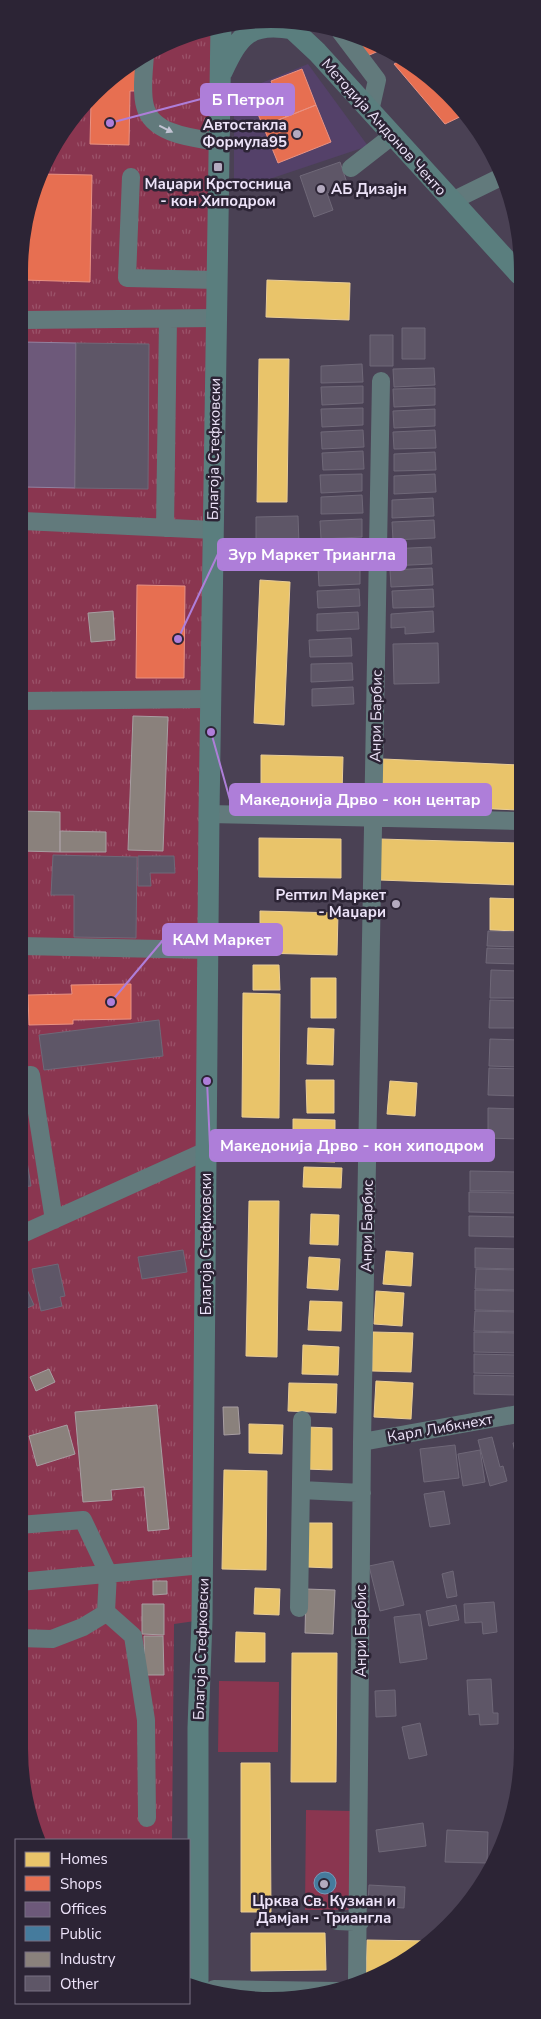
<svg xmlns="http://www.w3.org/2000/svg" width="541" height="2019" font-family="'Nunito Sans',sans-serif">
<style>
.built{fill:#544169}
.grass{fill:url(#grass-tufts)}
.park{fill:#8a3650}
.homes{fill:#e9c46a;stroke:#eacd95}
.shops{fill:#e76f51;stroke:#e99283}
.offices{fill:#6d597a;stroke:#9382a0}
.public{fill:#457b9d;stroke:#779ab9}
.industry{fill:#8a817c;stroke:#a89ea2}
.building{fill:#5e5667;stroke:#6f6878}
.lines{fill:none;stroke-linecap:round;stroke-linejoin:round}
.minor{stroke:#627a7c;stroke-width:18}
.major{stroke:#5a7e7e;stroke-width:21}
.oneway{fill:#c3c4d4}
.poi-dot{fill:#b4aabf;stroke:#2c2435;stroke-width:2}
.labels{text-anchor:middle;stroke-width:5;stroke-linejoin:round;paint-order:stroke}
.poi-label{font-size:15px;font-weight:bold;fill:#ede3f9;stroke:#2c2435;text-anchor:end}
.street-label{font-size:15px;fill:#ede3f9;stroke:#2c2435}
.leader{fill:none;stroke:#ae7ed9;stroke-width:2}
.callout-dot{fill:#ae7ed9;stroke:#2c2435;stroke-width:2}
.callout{fill:#ae7ed9;stroke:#ae7ed9;stroke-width:2}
.callout-label{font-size:16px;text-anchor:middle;font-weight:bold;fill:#fff}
</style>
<defs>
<pattern id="grass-tufts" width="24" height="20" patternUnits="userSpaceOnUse" patternTransform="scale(1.25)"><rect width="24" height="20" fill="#8a3650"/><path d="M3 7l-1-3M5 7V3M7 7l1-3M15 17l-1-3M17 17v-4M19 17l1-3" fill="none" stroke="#9b536a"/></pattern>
</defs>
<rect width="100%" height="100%" fill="#4a4154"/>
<path class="built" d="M308,64l60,82 -134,45v-97z"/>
<path class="grass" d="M212,27l-10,1593 -28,4 -2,216h-135l-18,-92 5,-1526 37,-91 69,-70z"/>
<path class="park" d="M219,1681l60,1 -1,70h-60z
M306,1810l46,1 -1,99h-46z"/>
<path class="homes" d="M267,280l83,3 -1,37 -83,-3z
M259,359h30l-2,143h-30z
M260,580l30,2 -6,143 -30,-2z
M261,755l82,2 -1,37 -81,-2z
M383,759l136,6 -1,45 -137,-6z
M259,838l82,1v39l-82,-1z
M380,839l139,4v42l-140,-5z
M490,898l29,1v32l-29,-1z
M260,911l78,2 -1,42 -77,-2z
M253,965h26l1,25h-27z
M311,978h25v40h-25z
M243,993l37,1 -1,124 -37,-1z
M308,1028l26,1 -1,36 -26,-1z
M306,1080h28v33h-27z
M390,1081l27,2 -2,33 -28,-2z
M293,1119l42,1v42l-42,-1z
M304,1167l38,1 -1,20 -38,-1z
M249,1201h30l-2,156 -31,-1z
M311,1214l28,1 -1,30 -28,-1z
M386,1251l27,2 -2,33 -28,-2z
M309,1257l31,2 -2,31 -31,-2z
M376,1291l28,2 -2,33 -28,-2z
M310,1301l32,1 -1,29 -33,-1z
M373,1332l40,1 -2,39 -39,-1z
M303,1345l36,2 -1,28 -36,-1z
M376,1381l37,2 -2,36 -37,-2z
M289,1383l48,1 -1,29 -48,-2z
M249,1424l34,1 -1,29 -33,-1z
M306,1427l26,1v42l-27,-1z
M224,1470l43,1 -1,99 -44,-1z
M307,1523h25v45l-25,-1z
M255,1588l25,1 -1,26 -25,-1z
M236,1632l29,1v29h-30z
M292,1653h45l-1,129h-45z
M241,1763h29l1,149h-30z
M251,1933h74l1,37 -75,1z
M367,1940l63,1 -6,7 -56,28h-2z"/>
<path class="shops" d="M353,36l32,12 -22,10z
M404,59l56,45 6,10 -21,10 -51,-60z
M128,63l13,1v27h-11l-1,54 -39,-1 1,-43z
M302,69l14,36 -30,12 -15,-36z
M275,89l11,28 -23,9 -12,-28z
M316,105l15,37 -53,21 -15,-37z
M43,174l49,1 -2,107 -67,-2 1,-58z
M137,585l48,1 -1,92h-48z
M131,984v35l-58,1v4l-44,1 -1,-30 44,-1 -1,-9z"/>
<path class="offices" d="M23,342l53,1 -1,145 -52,-1z"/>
<path class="public" d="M314 1883a11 11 0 1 1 22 0a11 11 0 1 1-22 0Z"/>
<path class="industry" d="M113,611l2,29 -24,2 -3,-29z
M133,716l35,1 -5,134 -35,-1z
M22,811l38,1v40l-38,-1z
M60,831l46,1v20h-46z
M49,1369l6,13 -19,9 -6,-14z
M157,1405l12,124 -21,2 -4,-44 -33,3 1,10 -29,2 -8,-90z
M223,1407h15l2,27 -16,1z
M67,1425l8,29 -38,12 -8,-30z
M153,1581h14v13l-14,1z
M306,1589l29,1 -2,44 -28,-1z
M142,1604h22v31l-22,-1z
M144,1636h19l1,39h-19z"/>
<path class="building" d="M340,162l8,24 -21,7 6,17 -19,7 -14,-41z
M402,328h23v31h-23z
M370,335h23v31h-23z
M76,343l73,1 -1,145 -73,-1z
M362,364l1,18 -42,1v-17z
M434,368l1,17 -41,2 -1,-18z
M363,386v17l-41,2 -1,-18z
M435,388v17l-41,2 -1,-18z
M363,408v17l-41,2 -1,-18z
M435,409v17l-41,2 -1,-17z
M363,430l1,17 -42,2 -1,-17z
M435,430l1,18 -42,1 -1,-17z
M363,451l1,18 -41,1 -1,-17z
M435,452l1,18 -42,1v-17z
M362,474v17l-41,2 -1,-18z
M435,474l1,18 -42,2v-18z
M362,495l1,18 -42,1v-17z
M433,498l1,18 -42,2v-18z
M298,516l1,28h-43v-27z
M362,519v18l-41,2 -1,-18z
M434,520l1,18 -42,2 -1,-18z
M431,547l1,17 -42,2 -1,-17z
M360,567v17l-41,2 -1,-18z
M432,568l1,17 -42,2 -1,-17z
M359,589l1,17 -42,2 -1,-17z
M433,589l1,18 -41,1 -1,-17z
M433,611l1,21 -29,2v-7l-14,1v-14z
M358,612l1,17 -42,2v-17z
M351,638l1,18 -42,1 -1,-17z
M438,643l1,40 -45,1 -1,-40z
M352,663l1,17 -42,2v-18z
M353,687l1,17 -42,2v-17z
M53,855l84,2 -1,81 -62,-1v-42h-23z
M138,856h36l1,17h-25l1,13h-13z
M488,931l31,1v15l-32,-1z
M487,948l32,1v15l-33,-1z
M21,963h4l-1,69h-3z
M491,970l28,1v27h-29z
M490,1000l29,1v27h-30z
M159,1020l4,36 -119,14 -5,-35z
M490,1039l29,1v27l-30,-1z
M489,1068l30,1v27l-31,-1z
M488,1108l31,1v30l-31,-1z
M21,1125l10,61 -10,1z
M470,1171l49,1 -1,19h-48z
M469,1192l49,1v20l-49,-1z
M469,1216l49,1v20l-49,-1z
M475,1248l43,1v20l-43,-1z
M183,1250l4,22 -45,7 -4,-22z
M58,1264l7,32 -5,1 2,9 -21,5 -9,-42z
M476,1269l42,1v20l-43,-1z
M20,1274l14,31 -11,5 2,6 -5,3z
M475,1290l43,1v20l-43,-1z
M475,1311l43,1v20l-44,-1z
M474,1332l44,1v20l-44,-1z
M474,1354l44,1v19l-44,-1z
M474,1375l44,1v19l-44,-1z
M492,1437l8,30 3,-1 4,15 -17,5 -12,-46z
M518,1442v25l-5,-24z
M455,1445l4,33 -35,4 -4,-33z
M480,1450l5,32 -22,4 -5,-32z
M444,1491l6,33 -20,3 -6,-33z
M393,1561l11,44 -24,6 -11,-45z
M453,1571l4,25 -10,2 -5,-24z
M494,1602l3,30 -14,2 -1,-12 -17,1 -1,-19z
M456,1605l3,15 -30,6 -3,-15z
M420,1614l7,45 -27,4 -6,-46z
M491,1679l2,34h5v11l-18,1 -1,-11 -10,1 -2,-35z
M395,1690l1,26 -20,1 -1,-26z
M420,1723l7,32 -18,4 -7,-32z
M423,1823l3,23 -47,6 -3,-22z
M447,1830l41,2 -1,31 -42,-1z
M369,1885l36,2 -1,21 -36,-2z"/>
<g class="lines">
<path class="minor" d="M340,31l37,49 -7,31
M145,55c-1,16 -4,36 0,51 7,29 49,32 73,36
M351,168l41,-32
M131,177l-4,101 90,2
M452,201l51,-25
M23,320l193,-2
M23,521l190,9
M165,528l3,-209
M22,701l189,-2
M209,814l310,7
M21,946l187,4
M21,1076l10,-1 23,145
M20,1235l186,-84
M362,1442l156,-28
M301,1490l61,3
M19,1525l64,-5 25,53 -2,39 27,24 13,84 1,98
M19,1582l184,-17
M299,1608l3,-188
M19,1638l33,1 31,-12 23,-14
M337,1921l23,1
M357,1981l5,-539 19,-1061
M214,1989l124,2"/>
<path class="major" d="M287,24l30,28 203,223
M222,72c17,-36 27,-51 71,-43
M198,1985v-257l4,-108 7,-806 12,-790"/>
</g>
<defs><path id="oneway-solid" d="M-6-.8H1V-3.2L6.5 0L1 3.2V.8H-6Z" transform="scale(1.25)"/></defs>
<use class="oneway" href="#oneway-solid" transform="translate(166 129) rotate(26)"/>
<g class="poi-dot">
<circle cx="297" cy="134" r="5"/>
<rect x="213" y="162" width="10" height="10" rx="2.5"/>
<circle cx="321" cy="189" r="5"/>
<circle cx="396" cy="904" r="5"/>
<circle cx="324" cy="1884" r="5"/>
</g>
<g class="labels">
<g class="poi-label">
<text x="287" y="130">Автостакла<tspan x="287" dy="17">Формула95</tspan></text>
<text x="218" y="189" text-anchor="middle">Маџари Крстосница<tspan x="218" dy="17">- кон Хиподром</tspan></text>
<text x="331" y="194" text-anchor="start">АБ Дизајн</text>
<text x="386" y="900">Рептил Маркет<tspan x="386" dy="17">- Маџари</tspan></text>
<text x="324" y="1906" text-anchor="middle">Црква Св. Кузман и<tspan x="324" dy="17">Дамјан - Триангла</tspan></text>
</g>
<g class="street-label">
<text transform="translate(384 127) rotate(48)" y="5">Методија Андонов Ченто</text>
<text transform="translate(214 449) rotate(-89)" y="5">Благоја Стефковски</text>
<text transform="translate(376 716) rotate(-89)" y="5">Анри Барбис</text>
<text transform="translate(367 1226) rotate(-89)" y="5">Анри Барбис</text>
<text transform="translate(206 1244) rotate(-90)" y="5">Благоја Стефковски</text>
<text transform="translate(440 1428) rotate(-10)" y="5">Карл Либкнехт</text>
<text transform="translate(361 1631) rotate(-90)" y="5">Анри Барбис</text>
<text transform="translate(201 1649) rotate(-88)" y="5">Благоја Стефковски</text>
</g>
</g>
<path d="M0 0H541V2019H0ZM271 28H271A243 243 0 0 1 514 271V1749A243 243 0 0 1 271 1992H271A243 243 0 0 1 28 1749V271A243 243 0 0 1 271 28Z" fill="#2c2435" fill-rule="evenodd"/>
<path class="leader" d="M110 123L201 99M178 639L218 554M211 732L230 800M111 1002L163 940M207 1081L210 1146"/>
<g class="callout-dot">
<circle cx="110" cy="123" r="5"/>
<circle cx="178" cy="639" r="5"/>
<circle cx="211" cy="732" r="5"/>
<circle cx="111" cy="1002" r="5"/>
<circle cx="207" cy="1081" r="5"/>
</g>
<g class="callout">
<rect x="201" y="84" width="93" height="31" rx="5"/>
<rect x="218" y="539" width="188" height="31" rx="5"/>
<rect x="230" y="784" width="261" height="31" rx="5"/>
<rect x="163" y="924" width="119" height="31" rx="5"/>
<rect x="210" y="1130" width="284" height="31" rx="5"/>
</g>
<g class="callout-label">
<text x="248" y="105">Б Петрол</text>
<text x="312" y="560">Зур Маркет Триангла</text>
<text x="360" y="805">Македонија Дрво - кон центар</text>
<text x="222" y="945">КАМ Маркет</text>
<text x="352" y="1151">Македонија Дрво - кон хиподром</text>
</g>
<rect x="15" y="1839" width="175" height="165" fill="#2c2435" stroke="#797083"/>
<rect x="25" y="1852" width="25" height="15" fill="#e9c46a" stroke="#797083"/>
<text x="60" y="1864" font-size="15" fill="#ede3f9">Homes</text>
<rect x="25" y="1876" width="25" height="15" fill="#e76f51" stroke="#797083"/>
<text x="60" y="1889" font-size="15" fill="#ede3f9">Shops</text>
<rect x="25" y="1902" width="25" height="15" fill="#6d597a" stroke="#797083"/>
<text x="60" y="1914" font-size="15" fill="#ede3f9">Offices</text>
<rect x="25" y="1926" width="25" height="15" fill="#457b9d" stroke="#797083"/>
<text x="60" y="1939" font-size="15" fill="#ede3f9">Public</text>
<rect x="25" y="1952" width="25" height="15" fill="#8a817c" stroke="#797083"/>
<text x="60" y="1964" font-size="15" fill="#ede3f9">Industry</text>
<rect x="25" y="1976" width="25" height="15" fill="#5e5667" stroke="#797083"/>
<text x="60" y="1989" font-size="15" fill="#ede3f9">Other</text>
</svg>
